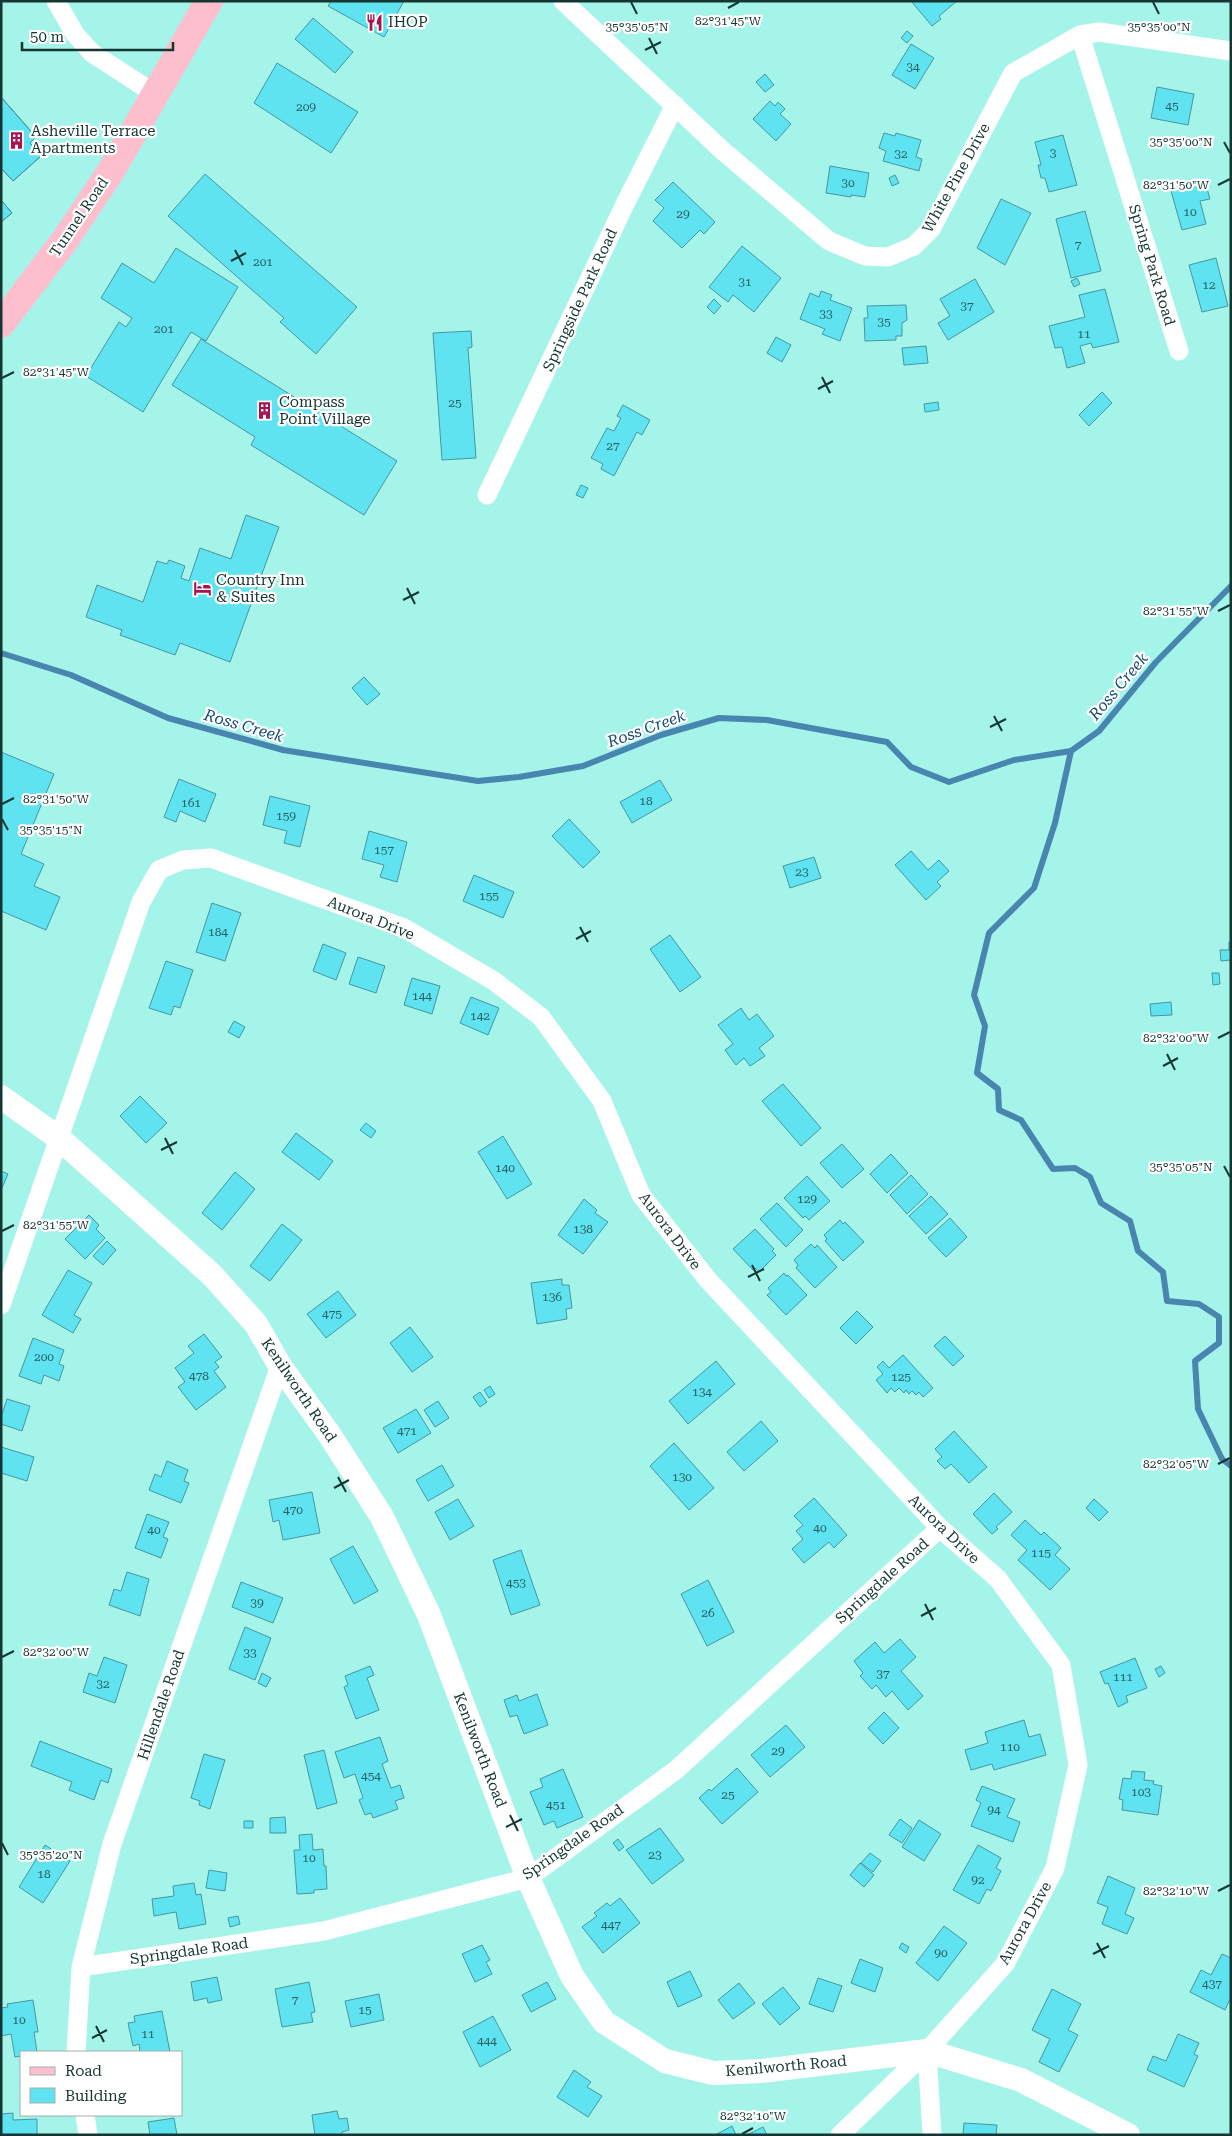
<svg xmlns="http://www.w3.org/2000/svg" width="1232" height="2136" font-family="'Roboto Serif',serif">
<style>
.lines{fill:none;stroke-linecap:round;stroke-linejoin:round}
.stream{stroke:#4986af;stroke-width:6}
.building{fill:#5fe3f1;stroke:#4796a0}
.minor{stroke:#fff;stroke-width:19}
.tertiary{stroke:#fff;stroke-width:24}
.primary{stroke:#fdbecd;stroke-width:28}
.ticks{fill:none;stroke:#153632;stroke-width:2}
.labels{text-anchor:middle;stroke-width:4.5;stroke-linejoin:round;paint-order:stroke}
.number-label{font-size:12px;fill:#286162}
.poi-label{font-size:15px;fill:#153632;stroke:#fff;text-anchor:start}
.street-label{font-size:15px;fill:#153632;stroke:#fff}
.water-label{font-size:16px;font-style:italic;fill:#184e76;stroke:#fff}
.ticks-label{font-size:12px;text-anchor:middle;fill:#153632;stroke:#fff;stroke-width:4.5;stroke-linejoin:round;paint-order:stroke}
</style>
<rect width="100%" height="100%" fill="#a5f4e9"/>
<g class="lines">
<path class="stream" d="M1,653l70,22 97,43 115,32 195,31 41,-4 64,-11 78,-31 58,-17 48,2 120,22 24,25 38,15 65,-22 57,-9 28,-20 57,-69 75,-76
M1071,751l-16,72 -21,65 -45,45 -15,62 11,31 -8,47 21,16 1,21 22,10 32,49 22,-1 15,9 11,26 29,18 8,30 25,21 4,29 32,3 20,13v26l-24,18 3,48 24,50 9,7"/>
</g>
<path class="building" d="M331,1h73l-20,36 -56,-31z
M911,1h46l-18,15 2,3 -9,7z
M313,18l40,34 -18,21 -40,-34z
M907,31l6,5 -6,7 -6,-5z
M911,44l23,14 -19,31 -23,-14z
M277,63l81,49 -27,41 -77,-50z
M765,74l9,11 -9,7 -9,-10z
M1157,87l37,7 -6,31 -37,-7z
M1,97l35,40 -6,6 11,13 -28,25 -12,-13z
M1,97l35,40 -6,6 11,13 -28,25 -12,-13z
M770,101l5,5 3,-4 7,7 -5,5 11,10 -15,17 -23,-22z
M884,133l11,3 1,-3 25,7 -5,17 6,2 -3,12 -36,-10 3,-10 -7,-3z
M1063,135l14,50 -28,7 -4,-14h-4l-3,-13h3l-6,-23z
M830,166l39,7 -4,24 -14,-2v2l-25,-4z
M205,174l152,133 -41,47 -36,-32 4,-4 -116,-102z
M895,175l4,8 -7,3 -3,-8z
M673,182l42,40 -11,12 -4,-4 -18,18 -29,-27 11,-13 -9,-8z
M1205,182l5,17 -10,2 6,23 -24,6 -11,-39z
M1001,199l30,14 -26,52 -28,-17z
M1,200l11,13 -11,9z
M1,200l11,13 -11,9z
M1085,211l16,60 -30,7 -15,-59z
M742,246l39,32 -27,34 -21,-17 -5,7 -19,-15z
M176,248l62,39 -32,54 -15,-9 -48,80 -57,-36 33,-54 7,5 6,-9 -31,-20 21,-35 32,20z
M1216,258l12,48 -26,6 -13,-47z
M1077,278l3,6 -6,3 -3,-6z
M975,279l19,33 -46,28 -10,-17 12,-7 -10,-17z
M1105,289l14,53 -26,6 -2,-5 -11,3 5,17 -18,5 -5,-21 -7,1 -6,-22 36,-9 -6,-22z
M821,291l11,4 -2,5 22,8 -12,33 -18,-7 3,-5 -25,-10 10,-26 9,4z
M714,299l7,7 -7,8 -7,-7z
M906,305l1,15 -5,3v13h-6v4l-31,1 -1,-23h4l-1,-12z
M471,331l1,16 -4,1 8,110 -34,2 -9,-127z
M776,337l15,8 -9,17 -15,-9z
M201,339l196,122 -33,54 -113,-70 4,-8 -83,-52z
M926,346l2,17 -24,2 -2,-17z
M1102,392l10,11 -23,23 -10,-11z
M938,402l1,8 -14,2 -1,-8z
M623,405l27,15 -8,15 -5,-3 -23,44 -13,-7 2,-5 -12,-6 16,-30 7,3 7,-13 -4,-2z
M581,485l7,3 -5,10 -7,-3z
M246,515l33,12 -49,135 -50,-19 -5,12 -55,-20 2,-5 -36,-13 11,-32 46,17 14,-41 10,3 2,-4 16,6 -4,12 8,3 11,-33 31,11z
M364,677l16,17 -13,11 -15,-17z
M1,752l53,22 -33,80 23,10 -10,22 26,11 -14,33 -45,-19z
M179,779l37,15 -11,28 -25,-11 -4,11 -12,-5z
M660,780l12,20 -40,23 -12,-21z
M270,796l40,10 -10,41 -16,-4 3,-12 -24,-6z
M569,819l31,33 -17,16 -31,-32z
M369,831l38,11 -10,40 -17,-5 4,-12 -22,-6z
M911,851l17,19 11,-10 10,11 -12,11 4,4 -15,14 -31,-35z
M814,857l7,21 -31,10 -7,-22z
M474,875l40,17 -11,26 -40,-17z
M212,903l29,10 -16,48 -29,-9z
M670,935l31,42 -21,15 -30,-43z
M1229,942h2v26l-1,-8 -9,1 -1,-11h9z
M323,944l23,9 -10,27 -23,-9z
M358,957l27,9 -9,27 -27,-9z
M166,961l27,9 -13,38 -6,-2 -3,9 -22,-7z
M1212,973h7l1,11 -7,1z
M412,978l28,8 -8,28 -28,-9z
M471,997l28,11 -11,27 -28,-12z
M1171,1002l1,13 -21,1 -1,-12z
M741,1008l8,12 8,-6 17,22 -15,12 6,8 -15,10 -6,-8 -8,7 -11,-15 8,-6 -15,-19z
M234,1021l11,6 -6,11 -11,-6z
M783,1084l38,44 -20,18 -39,-45z
M140,1096l27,27 -21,20 -26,-27z
M366,1123l10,8 -5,7 -11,-8z
M296,1133l37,28 -14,19 -37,-28z
M503,1136l29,48 -25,15 -29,-47z
M842,1144l22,25 -22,19 -22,-25z
M891,1154l17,19 -21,20 -17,-19z
M1,1171l7,3 -7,16z
M235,1172l20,17 -33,41 -20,-17z
M911,1175l17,19 -21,20 -17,-19z
M807,1176l23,25 -21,19 -4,-4 -2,2 -19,-20z
M931,1196l17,18 -22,20 -17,-18z
M584,1199l13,11 -2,3 13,9 -25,32 -25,-19z
M777,1203l26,27 -17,17 -26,-28z
M89,1215l10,10 -3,4 9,9 -20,21 -20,-20z
M950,1218l17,19 -21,20 -18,-19z
M840,1220l3,4 2,-2 19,20 -21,19 -18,-20 2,-2 -3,-4z
M282,1224l20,16 -32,41 -20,-15z
M755,1229l19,20 -2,2 4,4 -17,17 -4,-4 -2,2 -20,-21z
M107,1241l9,9 -13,15 -10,-9z
M811,1244l4,4 2,-3 20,22 -22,21 -19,-20 2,-3 -4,-5z
M68,1270l24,13 -18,32 7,4 -8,14 -31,-18z
M784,1273l2,3 2,-1 19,20 -21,20 -19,-20 4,-3 -3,-4z
M562,1279v6h7l3,23 -6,1 1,10 -30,5 -6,-41z
M338,1291l18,24 -30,23 -19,-24z
M857,1311l16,16 -17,17 -16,-16z
M410,1327l23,30 -21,15 -22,-29z
M204,1334l18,23 -7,5 4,5 -5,4 12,16 -30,23 -18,-23 7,-5 -10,-14 19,-15 -6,-7z
M945,1336l19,20 -11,10 -19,-20z
M33,1338l31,12 -5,14 5,2 -5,15 -15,-6 -3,9 -22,-8z
M903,1355l30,33 -10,9 -4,-5 -3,3 -4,-4 -3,3 -3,-4 -2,3 -5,-5 -4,4 -4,-4 -4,5 -11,-13 7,-6 -6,-7 6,-6 6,7z
M716,1361l19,23 -47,40 -19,-23z
M490,1386l5,8 -6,4 -5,-8z
M480,1392l7,10 -7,5 -7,-10z
M7,1399l23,7 -8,25 -21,-7v-7z
M438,1401l11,17 -14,9 -11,-17z
M416,1409l15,24 -33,20 -15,-25z
M761,1421l17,20 -34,30 -17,-19z
M954,1431l33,36 -18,16 -18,-19 -6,5 -8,-8 5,-4 -7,-8z
M674,1443l40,45 -25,22 -39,-44z
M1,1447l33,10 -7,24 -26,-8z
M167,1461l21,9 -4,11 5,2 -8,20 -32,-13 6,-16 6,3z
M442,1465l12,21 -26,15 -12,-21z
M312,1492l8,41 -37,7 -4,-20 -6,2 -4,-22z
M994,1493l18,19 -16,15 2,2 -6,5 -19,-20z
M814,1498l33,37 -13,13 -5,-6 -25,21 -12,-14 11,-10 -7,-8 7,-6 -9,-9z
M458,1499l16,27 -24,14 -15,-28z
M1094,1499l14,13 -9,9 -13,-13z
M147,1514l22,8 -6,15 5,2 -7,19 -26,-10z
M1025,1520l16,15 3,-3 17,16 -6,7 15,14 -20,21 -32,-30 9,-10 -16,-15z
M353,1546l25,45 -24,13 -24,-45z
M521,1550l19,55 -29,10 -18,-55z
M127,1572l22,7 -9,37 -31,-11 5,-16 7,2z
M708,1580l26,52 -27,14 -26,-52z
M241,1582l42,16 -10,25 -41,-16z
M245,1627l26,11 -16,42 -26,-11z
M900,1639l16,18 -15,14 22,25 -15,14 -16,-19 -6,6 -10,-12 -4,4 -12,-13 3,-3 -9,-12 21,-19 9,11z
M104,1657l23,8 -12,38 -32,-11 6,-19 8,3z
M1135,1658l12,30 -21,8 2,6 -10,5 -10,-24 -3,1 -5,-12z
M370,1666l4,9 -7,3 12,32 -23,9 -12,-32 4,-2 -3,-9z
M1161,1666l4,7 -6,4 -4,-8z
M262,1673l9,5 -5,9 -8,-4z
M537,1694l11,31 -24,9 -7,-19 -7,2 -6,-17 13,-5 2,6z
M884,1712l15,16 -16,16 -15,-16z
M1024,1720l5,17 11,-3 6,21 -52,15 -2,-6 -21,6 -6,-20 23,-7 -3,-11z
M786,1725l19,22 -35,30 -19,-22z
M380,1737l8,24 -6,3 9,24 9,-3 4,13 -9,3 3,8 -25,9 -2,-5 -6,2 -6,-15 4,-2 -8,-24 -11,4 -9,-26z
M40,1741l72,28 -4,14 -7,-3 -7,20 -25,-10 3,-8 -41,-16z
M324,1750l13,53 -20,6 -13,-54z
M204,1754l21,6 -15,49 -11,-4 1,-4 -9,-3z
M737,1768l21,24 -36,32 -23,-26 10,-9 2,2z
M563,1769l20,48 -26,11 -3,-7 -10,4 -14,-33 13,-5 -3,-8z
M1132,1771l13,1 -1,8 10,1 -1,3 9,2 -4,29 -36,-5 1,-10 -4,-1 4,-21 8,1z
M982,1786l33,13 -8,18 13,5 -7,20 -42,-16 10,-23 -5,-3z
M285,1817l1,16h-16v-15z
M900,1819l12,9 -10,15 -13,-8z
M919,1820l22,14 -17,27 -22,-14z
M244,1821h9v7h-9z
M660,1828l24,32 -32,24 -26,-34z
M312,1834l1,16 10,-1 1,17h2l1,23 -13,1v3l-17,1 -3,-44h6l-1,-15z
M618,1839l6,8 -5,4 -6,-8z
M45,1845l25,16 -27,42 -24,-16z
M978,1845l23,13 -5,10 5,3 -10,20 -4,-2 -8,15 -26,-14z
M870,1853l11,8 -8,11 -12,-9z
M860,1863l14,12 -10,12 -14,-12z
M209,1870l18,3 -2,18 -19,-3z
M1108,1876l27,12 -10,26 9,4 -7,16 -25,-10 6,-17 -11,-4z
M194,1883l2,12 5,-1 5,30 -27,5 -3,-17 -22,4 -2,-17 22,-3 -1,-10z
M620,1898l20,25 -37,30 -21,-26 15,-11 -3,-3 13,-10 3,3z
M238,1916l2,8 -10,3 -2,-9z
M944,1926l23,17 -29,38 -22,-18z
M902,1943l7,4 -3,6 -7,-5z
M482,1945l8,15 -4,2 6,12 -17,8 -13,-28z
M1222,1954l9,4v44l-2,-1 -4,9 -35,-18 11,-22 10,5z
M860,1959l23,9 -8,24 -24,-9z
M690,1971l12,25 -24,11 -11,-25z
M217,1977l5,23 -14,3 -1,-5 -13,3 -3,-19z
M818,1978l24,8 -9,26 -24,-8z
M309,1982l6,30 -4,1 2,9 -31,5 -7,-38z
M547,1982l9,17 -25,13 -9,-17z
M739,1983l16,20 -22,16 -15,-19z
M783,1987l17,21 -20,17 -18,-21z
M1052,1989l29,15 -13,26 10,5 -19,37 -20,-10 11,-23 -18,-9z
M379,1994l5,26 -33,7 -6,-26z
M33,2000l5,32h-4l3,20h-16v4l-6,1 -4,-23 -10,2v-28l7,-1 -1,-3z
M162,2011l8,41h-30l-1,-8 -6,2 -5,-23 7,-1 -1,-6z
M493,2016l18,34 -31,17 -17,-35z
M1178,2034l21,9 -5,11 4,2 -14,31 -37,-17 6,-14 13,5z
M574,2070l17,12 -4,5 15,9 -14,21 -31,-20z
M337,2111l2,8 8,-1 2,12 -7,2v3h-27l-3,-20z
M13,2113v7l24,-1v16h-36v-21z
M174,2118l3,17h-27l-2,-13z
M964,2123l33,2 -1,10h-33z
M732,2126l4,9h-21z
M763,2127l4,8h-20z"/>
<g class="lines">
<path class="minor" d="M56,1l19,33 17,19 63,41
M563,1l160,150 106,90 36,15 23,1 26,-11 17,-17 82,-156 67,-38 19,-3 132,19
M1080,35l99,316
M487,495l138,-291 50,-99
M1,1305l140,-403 18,-32 24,-10 28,-2 193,70 90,53 47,36 61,84 39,94 67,85 232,248 58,51 63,86 17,100 -23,103 -50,96 -78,87 -87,84
M81,1967l243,-36 204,-53 148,-108 264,-242
M927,2051l5,84
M76,2052l5,-85 31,-123 168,-478
M85,2115l3,20"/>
<path class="tertiary" d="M1,1097l59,42 152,136 44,49 24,42 49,68 53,83 47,98 99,263 44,98 32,46 61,39 48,12 48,-2 166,-20 94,29 107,55"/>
<path class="primary" d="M1,324l64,-84 46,-69 98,-170"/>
</g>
<path class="ticks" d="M631,2l6,12M1153,2l6,12M728,8l11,-6M649,38l8,16M645,50l16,-8M1224,142l6,11M1218,185l12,-6M235,250l8,15M231,261l15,-8M822,377l8,16M2,378l12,-6M818,389l15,-8M407,588l8,16M403,600l16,-8M1218,611l12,-6M994,716l8,15M990,727l16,-8M2,804l12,-6M2,819l6,11M580,927l8,15M576,939l15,-8M1218,1038l12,-6M1167,1054l8,16M1163,1066l15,-8M165,1138l8,16M161,1150l16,-8M1224,1166l6,11M2,1231l12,-6M752,1265l8,16M748,1277l16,-8M1218,1464l12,-6M338,1477l8,15M334,1488l15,-8M925,1604l8,16M921,1616l15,-8M2,1657l12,-6M510,1815l8,16M506,1827l16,-8M2,1843l6,12M1218,1891l12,-6M1097,1943l8,15M1093,1954l16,-8M96,2026l8,16M92,2038l15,-8M742,2134l11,-6"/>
<defs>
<symbol id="restaurant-bare" viewBox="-9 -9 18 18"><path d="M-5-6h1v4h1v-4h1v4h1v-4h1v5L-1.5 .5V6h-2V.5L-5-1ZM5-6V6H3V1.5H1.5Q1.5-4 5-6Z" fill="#a7134e" stroke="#fff" stroke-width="2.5" paint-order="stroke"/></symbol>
<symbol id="building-bare" viewBox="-9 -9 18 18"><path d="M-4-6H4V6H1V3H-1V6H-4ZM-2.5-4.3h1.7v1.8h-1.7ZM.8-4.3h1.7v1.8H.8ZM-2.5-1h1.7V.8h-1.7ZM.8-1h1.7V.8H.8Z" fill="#a7134e" stroke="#fff" stroke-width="2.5" paint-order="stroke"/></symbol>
<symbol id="hotel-bare" viewBox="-9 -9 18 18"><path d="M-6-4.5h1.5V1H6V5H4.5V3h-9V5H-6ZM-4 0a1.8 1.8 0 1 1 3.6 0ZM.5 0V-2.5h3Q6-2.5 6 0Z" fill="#a7134e" stroke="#fff" stroke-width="2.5" paint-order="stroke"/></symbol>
</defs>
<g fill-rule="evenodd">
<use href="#restaurant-bare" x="362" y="10" width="25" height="25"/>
<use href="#building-bare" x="4" y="128" width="25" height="25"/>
<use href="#building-bare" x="252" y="398" width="25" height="25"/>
<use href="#hotel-bare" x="190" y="576" width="25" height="25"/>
</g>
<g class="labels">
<g class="number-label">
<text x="913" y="71">34</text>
<text x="1172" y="110">45</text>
<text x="306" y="111">209</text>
<text x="1053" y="157">3</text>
<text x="901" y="158">32</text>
<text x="848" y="187">30</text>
<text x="1190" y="216">10</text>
<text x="683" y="218">29</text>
<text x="1078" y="249">7</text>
<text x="263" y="266">201</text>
<text x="745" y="286">31</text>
<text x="1209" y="289">12</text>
<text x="967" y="310">37</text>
<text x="826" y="318">33</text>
<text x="884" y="326">35</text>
<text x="164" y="333">201</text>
<text x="1084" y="338">11</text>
<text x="455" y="407">25</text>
<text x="613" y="450">27</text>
<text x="646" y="805">18</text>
<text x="191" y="807">161</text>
<text x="286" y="820">159</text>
<text x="384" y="854">157</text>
<text x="802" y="876">23</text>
<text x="489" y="900">155</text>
<text x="218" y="936">184</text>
<text x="422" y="1000">144</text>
<text x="480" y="1020">142</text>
<text x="505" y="1172">140</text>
<text x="807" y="1203">129</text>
<text x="583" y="1233">138</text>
<text x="552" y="1301">136</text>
<text x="332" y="1318">475</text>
<text x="44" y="1361">200</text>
<text x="199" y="1380">478</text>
<text x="901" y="1381">125</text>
<text x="702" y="1396">134</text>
<text x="407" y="1435">471</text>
<text x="682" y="1481">130</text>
<text x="293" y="1514">470</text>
<text x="820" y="1532">40</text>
<text x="154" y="1534">40</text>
<text x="1041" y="1557">115</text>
<text x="516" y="1587">453</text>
<text x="257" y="1607">39</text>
<text x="708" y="1617">26</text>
<text x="250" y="1657">33</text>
<text x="883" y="1678">37</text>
<text x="1123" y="1681">111</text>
<text x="103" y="1688">32</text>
<text x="1010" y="1751">110</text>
<text x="778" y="1755">29</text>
<text x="371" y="1780">454</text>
<text x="1141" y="1796">103</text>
<text x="728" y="1799">25</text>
<text x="556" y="1809">451</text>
<text x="994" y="1814">94</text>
<text x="655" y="1859">23</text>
<text x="309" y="1862">10</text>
<text x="44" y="1878">18</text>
<text x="978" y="1884">92</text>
<text x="611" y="1929">447</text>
<text x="941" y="1957">90</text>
<text x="1212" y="1988">437</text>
<text x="295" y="2004">7</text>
<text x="365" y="2014">15</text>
<text x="19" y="2024">10</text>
<text x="148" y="2038">11</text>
<text x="487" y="2045">444</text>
</g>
<g class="poi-label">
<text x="388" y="27">IHOP</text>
<text x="31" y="136">Asheville Terrace<tspan x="31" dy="17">Apartments</tspan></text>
<text x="279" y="407">Compass<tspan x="279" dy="17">Point Village</tspan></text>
<text x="216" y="585">Country Inn<tspan x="216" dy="17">&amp; Suites</tspan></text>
</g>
<g class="street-label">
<text transform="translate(956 178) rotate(-61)" y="5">White Pine Drive</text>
<text transform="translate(79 217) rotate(-56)" y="5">Tunnel Road</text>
<text transform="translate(1152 265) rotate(73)" y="5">Spring Park Road</text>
<text transform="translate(580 300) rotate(-65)" y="5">Springside Park Road</text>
<text transform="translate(371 918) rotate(22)" y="5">Aurora Drive</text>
<text transform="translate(670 1231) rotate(53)" y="5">Aurora Drive</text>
<text transform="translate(299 1390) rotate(56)" y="5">Kenilworth Road</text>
<text transform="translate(944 1529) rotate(44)" y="5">Aurora Drive</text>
<text transform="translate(882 1581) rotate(-42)" y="5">Springdale Road</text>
<text transform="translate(161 1705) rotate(-71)" y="5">Hillendale Road</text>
<text transform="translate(480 1750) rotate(69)" y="5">Kenilworth Road</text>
<text transform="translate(573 1842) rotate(-35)" y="5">Springdale Road</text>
<text transform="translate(1025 1923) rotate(-61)" y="5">Aurora Drive</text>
<text transform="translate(189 1951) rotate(-8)" y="5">Springdale Road</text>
<text transform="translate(786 2066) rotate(-5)" y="5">Kenilworth Road</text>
</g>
<g class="water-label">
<text transform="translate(1118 686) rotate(-50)" y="6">Ross Creek</text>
<text transform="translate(244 725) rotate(16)" y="6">Ross Creek</text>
<text transform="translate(646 728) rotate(-20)" y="6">Ross Creek</text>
</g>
</g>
<g class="ticks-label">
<text x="728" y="25">82°31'45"W</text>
<text x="637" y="31">35°35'05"N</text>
<text x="1159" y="31">35°35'00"N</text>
<text x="1181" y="146">35°35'00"N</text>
<text x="1176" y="189">82°31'50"W</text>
<text x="56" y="376">82°31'45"W</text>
<text x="1176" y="615">82°31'55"W</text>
<text x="56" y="803">82°31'50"W</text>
<text x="51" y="834">35°35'15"N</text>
<text x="1176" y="1042">82°32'00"W</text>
<text x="1181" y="1171">35°35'05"N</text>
<text x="56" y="1229">82°31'55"W</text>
<text x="1176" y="1468">82°32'05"W</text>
<text x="56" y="1656">82°32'00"W</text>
<text x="51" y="1859">35°35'20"N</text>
<text x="1176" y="1895">82°32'10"W</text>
<text x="753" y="2120">82°32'10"W</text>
</g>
<rect width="1232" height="2136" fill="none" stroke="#153632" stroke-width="5"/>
<rect x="20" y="2051" width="162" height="65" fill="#ffffff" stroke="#a1afad"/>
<rect x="30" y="2067" width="25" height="8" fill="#fdbecd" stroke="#a1afad"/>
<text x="65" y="2076" font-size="15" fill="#153632">Road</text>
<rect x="30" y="2088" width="25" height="15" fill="#5fe3f1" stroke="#a1afad"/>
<text x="65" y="2101" font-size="15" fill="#153632">Building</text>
<path d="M22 42v8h151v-8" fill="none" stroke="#153632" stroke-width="2.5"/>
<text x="30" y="42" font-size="15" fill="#153632" stroke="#ffffff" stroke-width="4" paint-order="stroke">50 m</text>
</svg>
